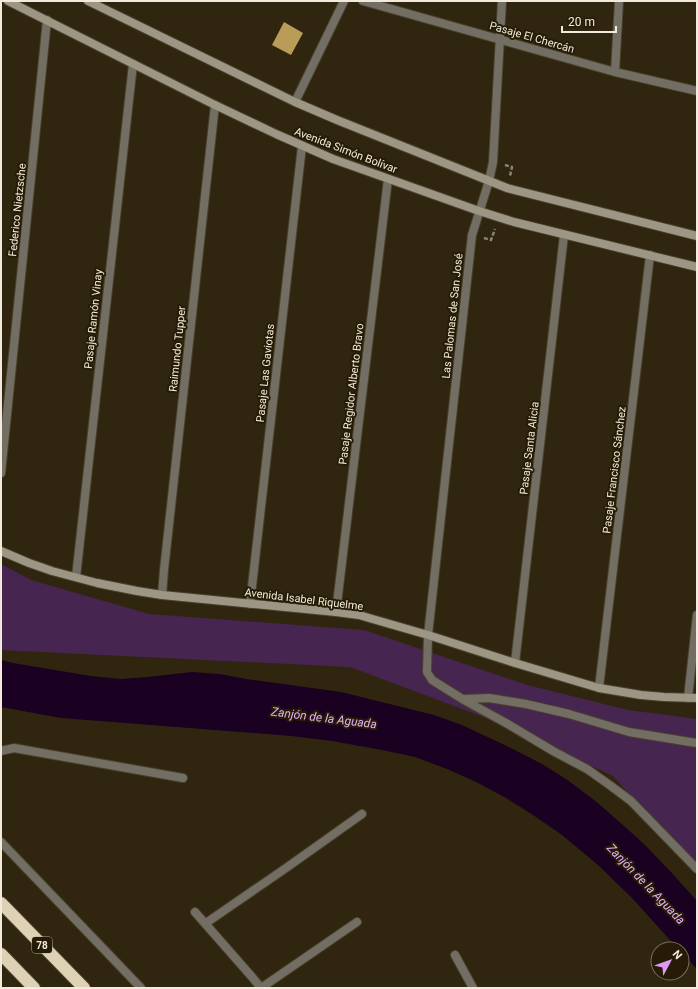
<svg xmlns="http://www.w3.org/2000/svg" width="698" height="989" font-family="Roboto,sans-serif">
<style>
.green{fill:#472551}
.water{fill:#1a0122}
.building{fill:#ba9c59}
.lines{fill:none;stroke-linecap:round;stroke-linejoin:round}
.lane-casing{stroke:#4b422c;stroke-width:10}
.street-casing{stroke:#4b422c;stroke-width:10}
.secondary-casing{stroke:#4b422c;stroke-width:10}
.highway-casing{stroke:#4b422c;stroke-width:14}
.path{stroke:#8c8471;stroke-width:2.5;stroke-dasharray:4 2;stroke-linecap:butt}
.lane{stroke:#736e63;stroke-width:8}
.street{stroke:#736e63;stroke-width:8}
.secondary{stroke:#9e9684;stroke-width:8}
.highway{stroke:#ded1b6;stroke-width:12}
.labels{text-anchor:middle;stroke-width:4;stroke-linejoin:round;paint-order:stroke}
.shield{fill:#261c05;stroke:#b5ad9c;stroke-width:1}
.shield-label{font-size:10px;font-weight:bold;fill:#f2ebdd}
.street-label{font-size:11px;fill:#f2ebdd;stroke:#261c05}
.water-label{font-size:12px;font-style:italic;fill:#eaaffd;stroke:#261c05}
</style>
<rect width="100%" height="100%" fill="#30260f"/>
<path class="green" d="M1,564l30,16 118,34 215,16 163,55 101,25 69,9v151l-84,-94 -103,-49 -160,-60 -349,-17z"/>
<path class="water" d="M1,660l12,3 78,13 30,3 27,-2 44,-5 28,2 26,5 95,13 93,23 28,10 47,22 35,18 25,16 29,22 45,40 28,29 26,29v68l-15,-16v-4h-4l-45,-50 -35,-34 -36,-30 -29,-20 -27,-17 -32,-17 -27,-12 -32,-12 -33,-7 -50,-9 -41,-5 -230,-18 -60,-11z"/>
<path class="building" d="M284,22l19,11 -12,22 -19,-10z"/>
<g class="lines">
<defs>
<path id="lane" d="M428,635l-1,37 5,8 32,20 42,23 47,28 34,18 24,17 20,15 66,68
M464,699l25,-1 37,6 43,10 60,18 61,10 7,1
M1,751l13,-3 169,30
M1,842l140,146
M206,923l80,-55 76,-54
M455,955l18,33
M261,988l96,-66"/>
<path id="street" d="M363,1l252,71 82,19
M615,72l4,-71
M295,102l49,-101
M1,473l46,-453
M76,577l57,-513
M162,595l2,-25 51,-465
M250,604l52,-458
M336,612l52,-433
M428,635l44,-400 17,-54 4,-19 9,-161
M515,663l49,-428
M599,688l51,-433
M688,698l9,-83
M195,912l57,65 9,11"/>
<path id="secondary" d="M8,1l207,104 61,29 57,25 146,52 35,11 183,45
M88,1l207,101 42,18 170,68 190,48
M1,551l28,12 23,8 45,12 40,8 25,4 174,17 23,3 17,5 52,15 87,28 84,25 42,7 23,2 33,1"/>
<path id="highway" d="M1,903l83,85
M1,954l33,34"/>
</defs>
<use href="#lane" class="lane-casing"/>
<use href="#street" class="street-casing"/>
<use href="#secondary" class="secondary-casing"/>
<use href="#highway" class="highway-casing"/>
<path class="path" d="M505,165l7,2 -2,9
M484,238l7,2 4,-11"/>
<use href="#lane" class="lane"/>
<use href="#street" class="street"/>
<use href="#secondary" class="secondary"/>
<use href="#highway" class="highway"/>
</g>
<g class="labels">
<rect class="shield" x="32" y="937" width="20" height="16" rx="3"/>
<g class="shield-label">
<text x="42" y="949">78</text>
</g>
<g class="street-label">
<text transform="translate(532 37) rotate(16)" y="4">Pasaje El Chercán</text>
<text transform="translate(346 150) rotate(21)" y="4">Avenida Simón Bolívar</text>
<text transform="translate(17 210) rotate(-84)" y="4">Federico Nietzsche</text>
<text transform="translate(452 316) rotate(-84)" y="4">Las Palomas de San José</text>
<text transform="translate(93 319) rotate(-84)" y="4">Pasaje Ramón Vinay</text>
<text transform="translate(177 349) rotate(-84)" y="4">Raimundo Tupper</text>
<text transform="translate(265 373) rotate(-84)" y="4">Pasaje Las Gaviotas</text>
<text transform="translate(351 394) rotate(-83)" y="4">Pasaje Regidor Alberto Bravo</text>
<text transform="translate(529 448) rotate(-83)" y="4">Pasaje Santa Alicia</text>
<text transform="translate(614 470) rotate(-83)" y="4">Pasaje Francisco Sánchez</text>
<text transform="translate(304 599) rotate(7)" y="4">Avenida Isabel Riquelme</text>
</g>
<g class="water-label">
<text transform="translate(324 718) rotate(7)" y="4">Zanjón de la Aguada</text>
<text transform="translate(646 884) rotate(46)" y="4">Zanjón de la Aguada</text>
</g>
</g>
<rect width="698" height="989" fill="none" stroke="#f2ebdd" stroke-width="4"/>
<g transform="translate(670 961) rotate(49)"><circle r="19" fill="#261c05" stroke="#786f5b"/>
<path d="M0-3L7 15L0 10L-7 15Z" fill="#dd99f3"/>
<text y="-6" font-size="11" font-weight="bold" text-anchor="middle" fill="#f2ebdd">N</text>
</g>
<path d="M562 26v6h54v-6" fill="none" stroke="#f2ebdd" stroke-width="2"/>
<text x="568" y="26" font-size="12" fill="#f2ebdd" stroke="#261c05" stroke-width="3" paint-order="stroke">20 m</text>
</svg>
